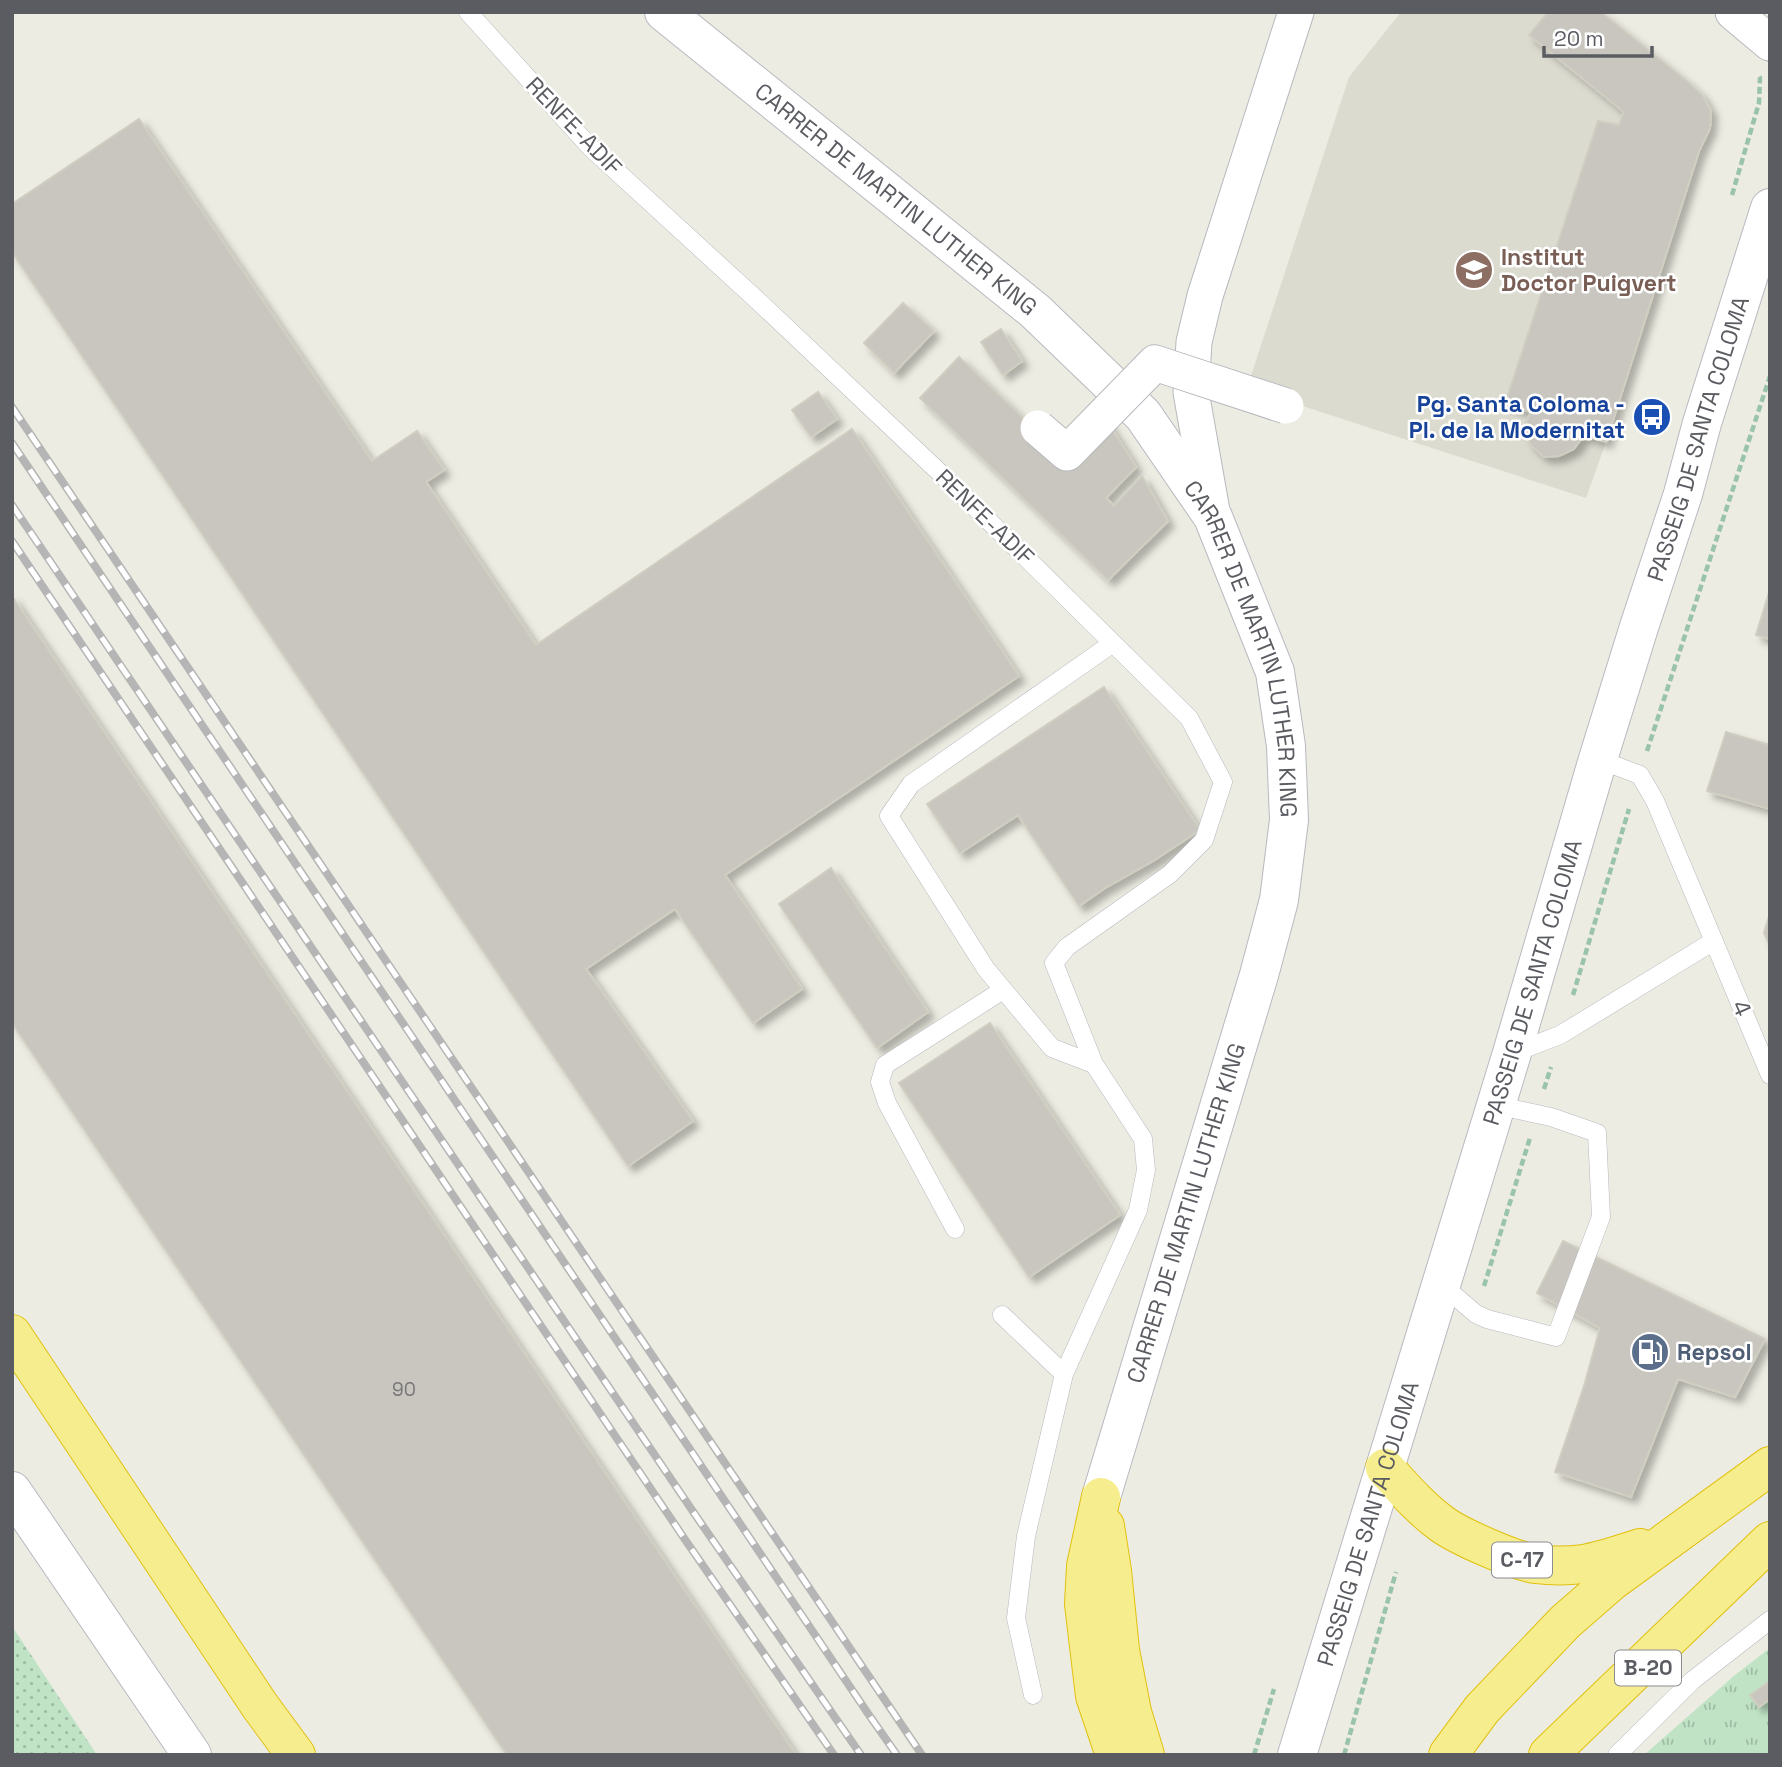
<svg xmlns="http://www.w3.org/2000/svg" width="1782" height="1767" font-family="'Space Grotesk',sans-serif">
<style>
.education{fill:#dcdbd0}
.grass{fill:url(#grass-dots)}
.park{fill:url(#park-tufts)}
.building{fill:#c8c6bf;stroke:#d0cec1;stroke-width:2;filter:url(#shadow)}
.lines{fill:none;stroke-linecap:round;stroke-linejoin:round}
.lane-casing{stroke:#b7b9be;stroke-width:19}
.street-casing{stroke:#b7b9be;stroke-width:37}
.secondary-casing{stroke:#b8b9c0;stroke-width:40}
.highway-casing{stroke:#e1c10e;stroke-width:40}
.path{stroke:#9ac3ac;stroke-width:4.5;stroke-dasharray:7 3.5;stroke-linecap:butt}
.lane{stroke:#fff;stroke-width:18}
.street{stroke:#fff;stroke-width:35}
.secondary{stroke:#fff;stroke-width:38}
.highway{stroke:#f6ed8f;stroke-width:38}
.rail-casing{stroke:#b5b5b6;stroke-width:8}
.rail{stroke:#fff;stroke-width:5;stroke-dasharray:16;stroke-linecap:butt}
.street-bridge-casing{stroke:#b7b9be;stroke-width:37;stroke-linecap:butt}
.street-bridge{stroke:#fff;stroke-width:35}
.labels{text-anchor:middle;stroke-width:5;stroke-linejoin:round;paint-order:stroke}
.number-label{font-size:19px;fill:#767679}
.shield{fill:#fff;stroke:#8c8d91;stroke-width:2}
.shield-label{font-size:21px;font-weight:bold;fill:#5a5c62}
.street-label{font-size:23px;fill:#5a5c62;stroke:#fff}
.education-label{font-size:23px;font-weight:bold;fill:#785e54;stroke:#fff;text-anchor:start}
.transit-label{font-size:23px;font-weight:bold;fill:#164399;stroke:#fff;text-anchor:end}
.service-label{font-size:23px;font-weight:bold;fill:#4e5e75;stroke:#fff;text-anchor:start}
</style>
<defs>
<pattern id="grass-dots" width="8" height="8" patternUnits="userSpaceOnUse" patternTransform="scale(1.75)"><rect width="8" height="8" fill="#c0e3c5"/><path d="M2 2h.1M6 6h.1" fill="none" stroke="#9fbba3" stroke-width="1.8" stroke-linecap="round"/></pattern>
<pattern id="park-tufts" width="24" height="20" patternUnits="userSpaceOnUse" patternTransform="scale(1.75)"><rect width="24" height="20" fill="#c0e3c5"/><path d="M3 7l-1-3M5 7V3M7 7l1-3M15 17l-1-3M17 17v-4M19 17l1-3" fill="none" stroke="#9fbba3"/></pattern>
<filter id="shadow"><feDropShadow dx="6" dy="6" stdDeviation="3.5" flood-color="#0004"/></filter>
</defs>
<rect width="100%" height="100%" fill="#ecece2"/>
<path class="education" d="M1401,12h200l86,69 15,14 9,16 -1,17 -11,23 -93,291 -20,56 -339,-110 102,-311z"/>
<path class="grass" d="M12,1626l85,129h-85z"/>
<path class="park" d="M1770,1648v107h-126l91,-80z"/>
<path class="building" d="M1548,12h53l86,69 15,14 9,16 -1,17 -11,23 -93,291 -22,-7 -10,14 -15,7 -15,1 -13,-12 -8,-16 8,-17 -26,-8 93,-283 21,4 5,-13 -95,-77z
M139,119l233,342 45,-30 27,39 -18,12 110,163 316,-216 167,247 -294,199 77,114 -49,34 -78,-114 -89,60 107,152 -65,45 -616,-914v-48z
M903,303l31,28 -40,42 -30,-30z
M1001,329l21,32 -19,14 -22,-33z
M959,357l107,102 39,-41 31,49 -30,31 8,8 28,-30 26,45 -60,59 -188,-182z
M818,392l19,27 -26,18 -19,-27z
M1770,589v50l-14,-4z
M12,596l784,1159h-289l-495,-732z
M1104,687l96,143 -47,31 -48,27 -26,18 -61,-91 -58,38 -33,-49z
M1726,732l44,13v64l-63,-18z
M831,868l97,144 -51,36 -98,-144z
M1770,913v33l-6,-13z
M990,1023l130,192 -91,62 -130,-194z
M1563,1241l202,98 -30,58 -57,-18 -47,118 -76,-25 29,-86 16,-58 -63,-35z
M1770,1681v18l-11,8 -9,-12z"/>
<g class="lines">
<defs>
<path id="lane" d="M468,12l122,135 167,153 181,171 251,247 34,64 -19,58 -34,34 -103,73 -13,16 40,101 49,75 3,31 -8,40 -74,164 -38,162 -10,82 17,77
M1598,759l42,16 15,26 115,274
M1513,1053l47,-18 154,-94
M1094,1064l-42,-16 -66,-79 -97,-153 22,-32 202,-141
M955,1229l-68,-126 -7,-21 5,-17 118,-75
M1442,1285l34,29 11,5 69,18 45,-120 -4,-84 -46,-16 -56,-12
M1002,1315l62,59
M1617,1755l76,-75 77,-60"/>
<path id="street" d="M1733,12l37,31
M1213,517l-22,-125 3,-50 11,-46 91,-284"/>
<g id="secondary">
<path id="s1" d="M664,12l371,299 108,104 70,102 62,155 11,74 3,74 -10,80 -20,75 -158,522"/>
<path d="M12,1491l180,264"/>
<path id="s2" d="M1297,1755l215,-702 86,-294 41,-132 44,-133 19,-71 68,-215"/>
</g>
<path id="highway" d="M12,1334l248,372 36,49
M1385,1468c18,20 35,40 57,56 18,13 71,36 93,40 16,2 33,2 48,0 20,-3 38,-10 57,-16
M1101,1497l-15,69 -2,38 11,92 20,59
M1105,1526l7,45 8,79 12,62 13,43
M1448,1755l34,-46 83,-87 47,-41 158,-115
M1548,1755l222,-214"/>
</defs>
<use href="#lane" class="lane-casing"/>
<use href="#street" class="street-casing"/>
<use href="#secondary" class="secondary-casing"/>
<use href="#highway" class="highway-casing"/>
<path class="path" d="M1732,195l27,-92 1,-25 -2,-3
M1647,751l123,-375
M1573,995l56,-186
M1544,1089l7,-22
M1484,1286l46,-148
M1254,1755l20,-66
M1344,1755l52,-183"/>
<use href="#lane" class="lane"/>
<use href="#street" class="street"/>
<use href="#secondary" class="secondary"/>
<use href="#highway" class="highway"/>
<defs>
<path id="rail" d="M12,407l910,1348
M12,443l857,1272 28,40
M12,505l682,1008 167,242
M12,541l674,1000 148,214"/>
</defs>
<use href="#rail" class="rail-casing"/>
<use href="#rail" class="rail"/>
<defs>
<path id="street-bridge" d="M1038,428l29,25 88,-90 131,43"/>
</defs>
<use href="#street-bridge" class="street-bridge-casing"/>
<use href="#street-bridge" class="street-bridge"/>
</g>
<defs>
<symbol id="school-disc" viewBox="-11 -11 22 22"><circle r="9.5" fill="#8d6e63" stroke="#fff"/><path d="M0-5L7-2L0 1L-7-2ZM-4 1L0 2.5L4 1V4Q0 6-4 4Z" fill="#fff"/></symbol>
<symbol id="bus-disc" viewBox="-11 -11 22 22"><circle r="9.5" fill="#1a4fb4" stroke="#fff"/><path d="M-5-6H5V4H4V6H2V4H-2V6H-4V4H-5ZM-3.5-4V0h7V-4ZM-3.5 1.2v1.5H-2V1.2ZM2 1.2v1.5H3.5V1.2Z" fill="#fff"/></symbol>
<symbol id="fuel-disc" viewBox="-11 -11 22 22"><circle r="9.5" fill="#5c6f8a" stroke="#fff"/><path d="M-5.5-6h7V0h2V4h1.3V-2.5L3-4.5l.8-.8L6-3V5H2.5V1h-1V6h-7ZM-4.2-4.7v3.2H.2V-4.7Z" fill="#fff"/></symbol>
</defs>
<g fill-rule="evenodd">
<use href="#school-disc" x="1452" y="248" width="44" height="44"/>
<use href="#bus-disc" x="1630" y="395" width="44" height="44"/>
<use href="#fuel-disc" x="1628" y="1330" width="44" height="44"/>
</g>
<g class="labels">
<g class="number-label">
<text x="404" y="1396">90</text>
</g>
<g class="shield">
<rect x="1492" y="1542.5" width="60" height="35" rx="5"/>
<rect x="1615" y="1650.5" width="66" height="35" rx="5"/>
</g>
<g class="shield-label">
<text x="1522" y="1567">C-17</text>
<text x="1648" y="1675">B-20</text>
</g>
<g class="street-label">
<text transform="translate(574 126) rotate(46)" y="8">RENFE-ADIF</text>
<text dy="8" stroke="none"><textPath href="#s1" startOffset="298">CARRER DE MARTIN LUTHER KING</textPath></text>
<text dy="8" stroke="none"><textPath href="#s2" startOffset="1376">PASSEIG DE SANTA COLOMA</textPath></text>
<text transform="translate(985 517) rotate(44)" y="8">RENFE-ADIF</text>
<text dy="8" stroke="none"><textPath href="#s1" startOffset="886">CARRER DE MARTIN LUTHER KING</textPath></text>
<text dy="8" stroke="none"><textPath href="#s2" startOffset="808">PASSEIG DE SANTA COLOMA</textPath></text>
<text transform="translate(1742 1008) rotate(67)" y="8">4</text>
<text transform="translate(1186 1213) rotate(-73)" y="8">CARRER DE MARTIN LUTHER KING</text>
<text dy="8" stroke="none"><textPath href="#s2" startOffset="242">PASSEIG DE SANTA COLOMA</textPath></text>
</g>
<g class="education-label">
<text x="1501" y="265">Institut<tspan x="1501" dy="26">Doctor Puigvert</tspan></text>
</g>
<g class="transit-label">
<text x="1625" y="412">Pg. Santa Coloma -<tspan x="1625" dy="26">Pl. de la Modernitat</tspan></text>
</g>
<g class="service-label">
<text x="1677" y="1360">Repsol</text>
</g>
</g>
<rect width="1782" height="1767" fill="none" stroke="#5a5c62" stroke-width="28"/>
<path d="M1544 46v10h108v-10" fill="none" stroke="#5a5c62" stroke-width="3.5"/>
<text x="1554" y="46" font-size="21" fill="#5a5c62" stroke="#ffffff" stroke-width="5" paint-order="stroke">20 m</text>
</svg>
